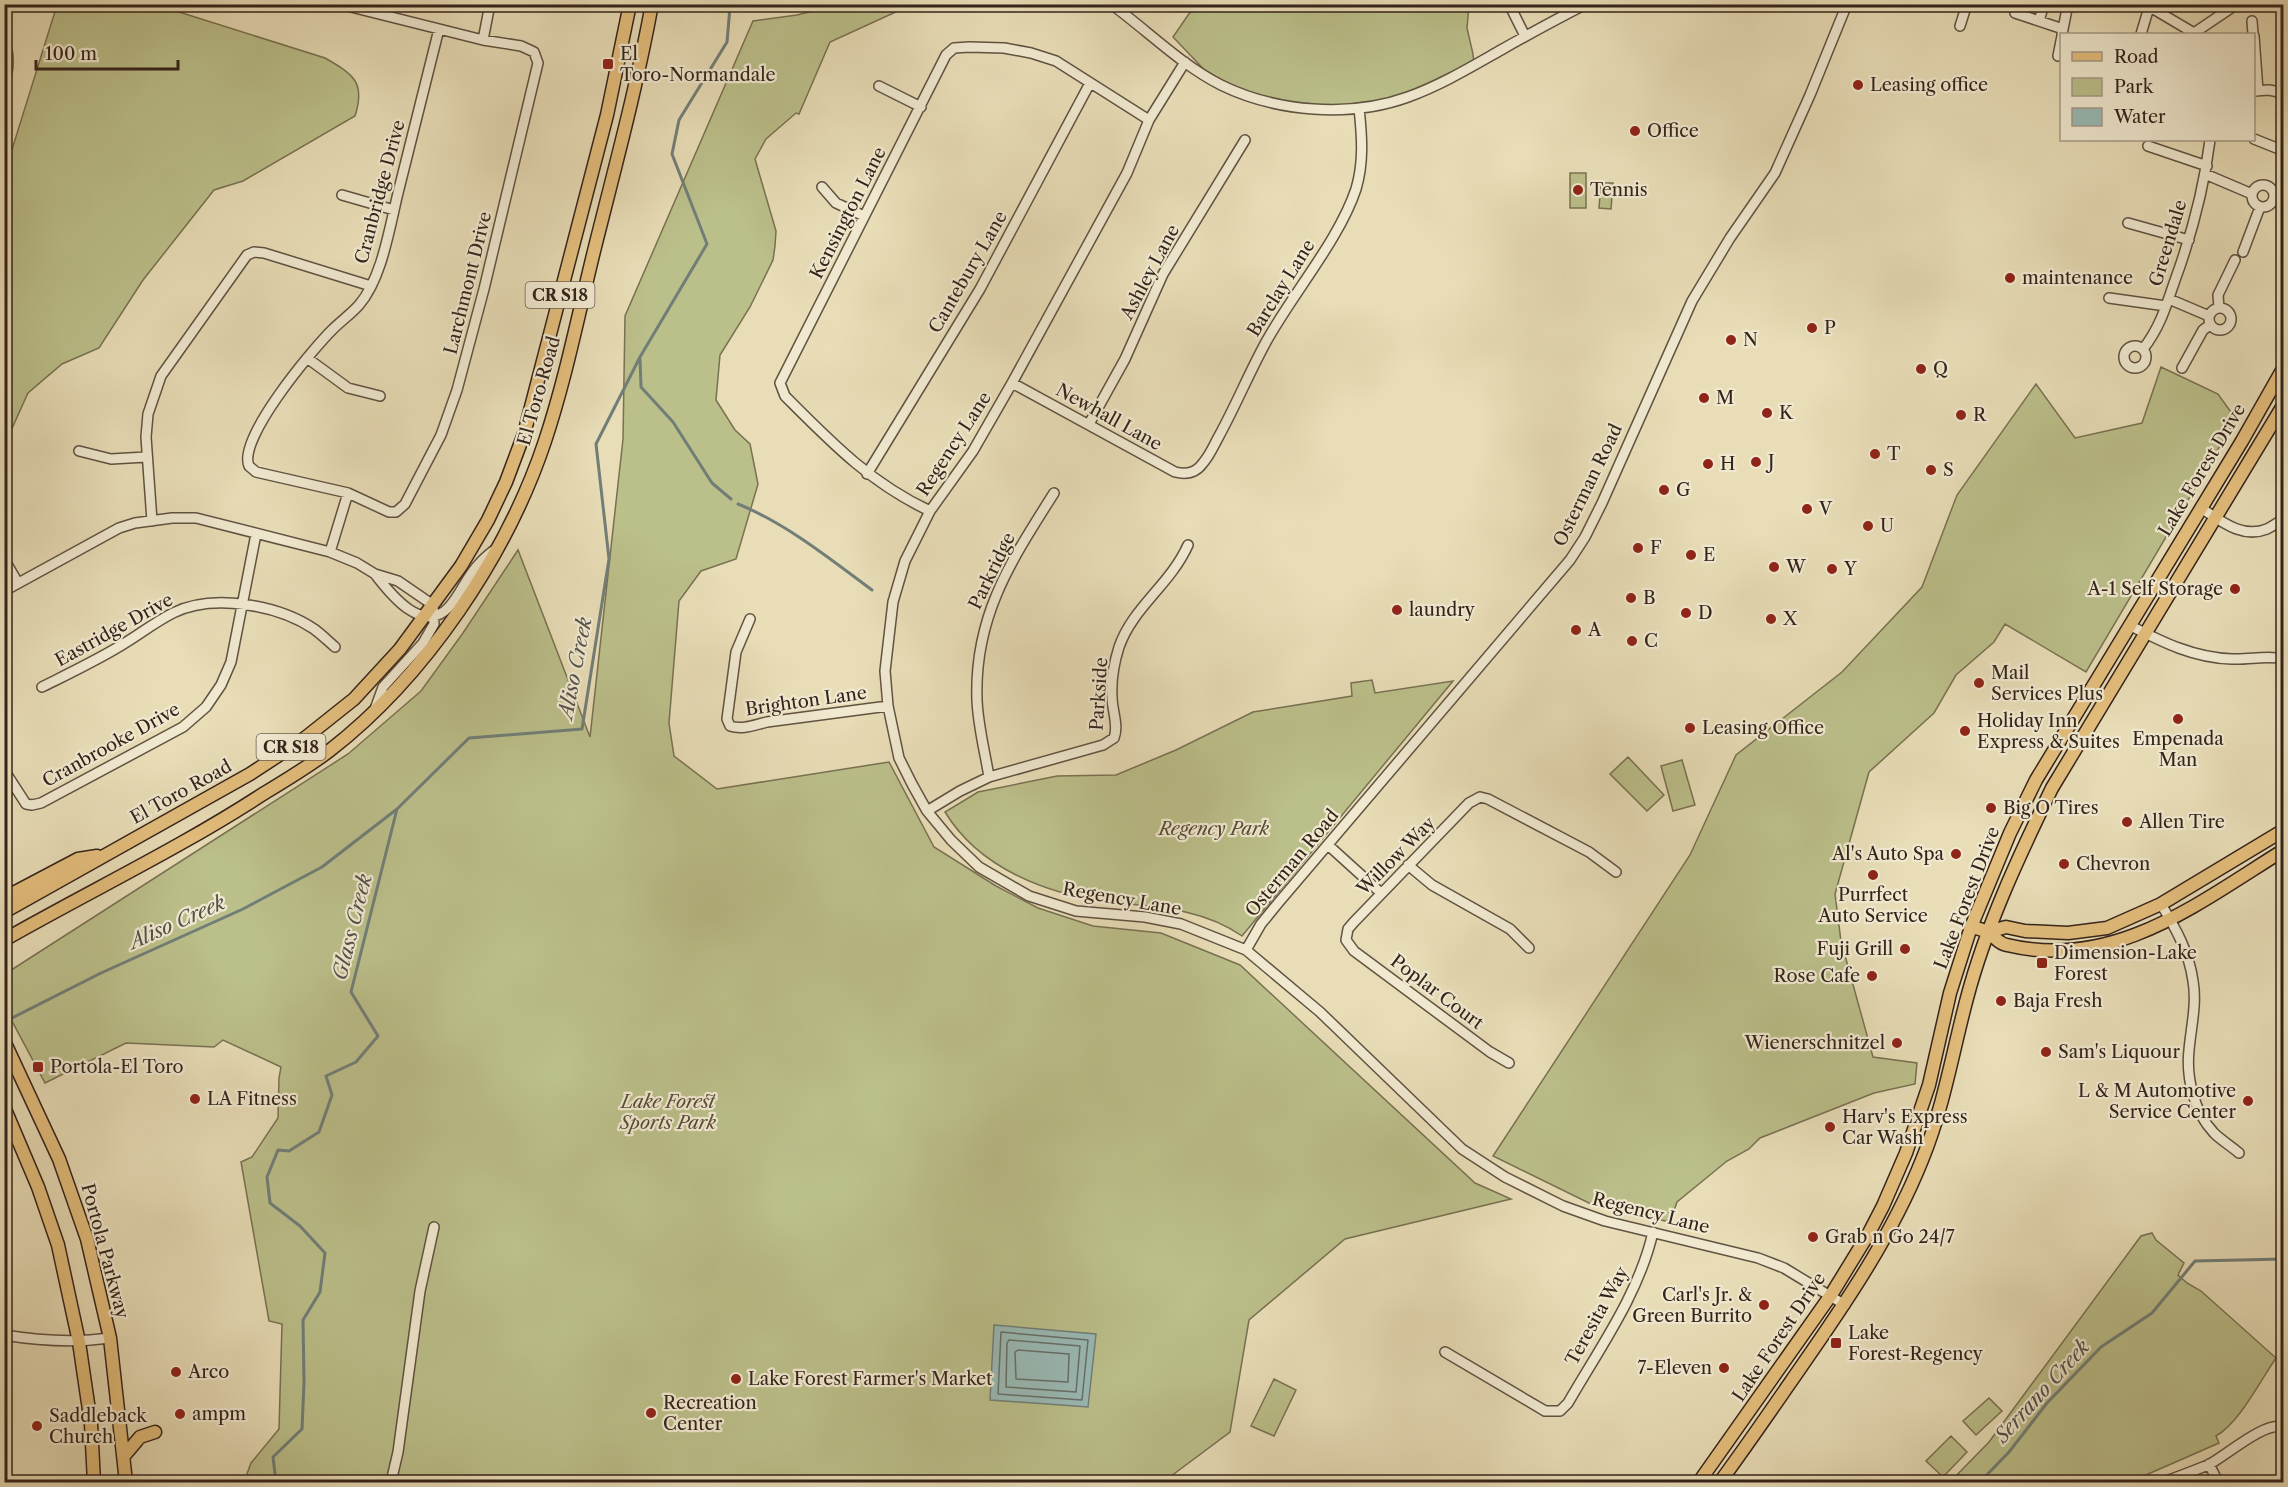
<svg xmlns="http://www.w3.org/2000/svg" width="2288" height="1487" font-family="'Libre Caslon Text',serif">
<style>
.green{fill:#bbbf8a;stroke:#787152;stroke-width:1.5}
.water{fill:#99bab6;stroke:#717e78;stroke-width:1.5}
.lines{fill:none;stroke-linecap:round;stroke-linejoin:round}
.shore{stroke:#666e68;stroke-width:1.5}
.stream{stroke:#717e78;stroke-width:3}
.minor-casing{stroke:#615242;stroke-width:12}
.major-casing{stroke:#34231b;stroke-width:15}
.minor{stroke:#f0e9d0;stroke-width:9}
.major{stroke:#e4be7c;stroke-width:12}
.poi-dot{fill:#8f2418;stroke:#f0e9d0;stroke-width:2}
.labels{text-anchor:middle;stroke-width:4.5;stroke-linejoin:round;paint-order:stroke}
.shield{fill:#f0e9d0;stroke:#6c5e51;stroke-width:1.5}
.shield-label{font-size:16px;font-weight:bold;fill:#34231b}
.poi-label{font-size:18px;fill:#34231b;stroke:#f0e9d0;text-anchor:start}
.street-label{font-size:18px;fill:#34231b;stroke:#f0e9d0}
.park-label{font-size:18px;font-style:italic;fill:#564a37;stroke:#f0e9d0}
.water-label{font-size:20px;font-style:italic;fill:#52504a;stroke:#f0e9d0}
</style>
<rect width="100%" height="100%" fill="#e8ddb7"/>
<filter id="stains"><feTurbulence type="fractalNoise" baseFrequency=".00333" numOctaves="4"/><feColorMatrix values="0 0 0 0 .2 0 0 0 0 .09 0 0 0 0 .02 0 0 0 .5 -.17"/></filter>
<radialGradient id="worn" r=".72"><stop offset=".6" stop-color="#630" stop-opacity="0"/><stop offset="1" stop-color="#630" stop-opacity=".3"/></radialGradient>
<path class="green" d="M57,5h112l7,6 149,47c28,16 41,24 30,58l-112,65 -29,9 -71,90 -44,68 -37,16 -34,29 -23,51v-272z
M837,5h74l-81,37 -31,72 -3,-1 -30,26 -11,20 21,72 -1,15 -2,14 -23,47 -30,48 -4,45 19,30 15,14 8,40 -22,75 -35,12 -22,30 -10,122 5,33 43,33 172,-27 45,85 62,39 42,22 55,18 68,7 79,32 235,218 36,16 -166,40 -96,81 -19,112 -67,50h-919l7,-19 28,-34 3,-105 -13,-3 -28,-159 11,-5 26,-39 1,-40 2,-11 -58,-27 -9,7 -88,-4 -81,40 -40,-75v-34l343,-220 73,-63 42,-58 55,-83 72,187 33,-298 2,-123 128,-295 44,-6z
M1195,5h274l-2,23 6,26 1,11 -98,40 -85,1 -76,-25 -42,-44z
M5,29c11,22 12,42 0,63z
M1570,173h16v35h-16z
M1601,183h12l-2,26 -12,-1z
M2161,367l57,27 18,25 -150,253 -81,-48 -11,18 -38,33 -22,38 -65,59 -34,122 6,47 32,116 44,6 -2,21 -41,9 -114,45 -11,11 -22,12 -50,41 -7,20 -79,-18 -98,-48 197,-301 46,-100 106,-83 80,-85 35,-92 79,-111 39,54 67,-15z
M1372,680l3,13 78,-12 -211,255c-40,-28 -87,-29 -133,-34 -63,-8 -130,-34 -164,-90l33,-20 79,-16 59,-1 60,-25 77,-38 99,-16 -1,-13z
M1628,757l36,38 -17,16 -37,-37z
M1682,760l13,45 -22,6 -12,-45z
M2152,1233l4,7 28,23 -6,12 9,8 14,8 75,67c-16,23 -36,64 -60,78l3,7 -89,39h-180l39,-40 152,-206z
M1274,1379l22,11 -22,46 -23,-10z
M1989,1398l13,13 -26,24 -13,-14z
M1951,1436l16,16 -24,25 -17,-16z"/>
<path class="water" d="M994,1325l102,9 -8,73 -98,-7z"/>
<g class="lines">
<path class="shore" d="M1001,1332l87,8 -6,60 -84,-6z
M1009,1340l71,6 -4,46 -70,-5 1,-44z
M1018,1350l51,4 -1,28 -52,-3 -1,-27z"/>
<path class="stream" d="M640,359l1,28 32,35 39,61 19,16
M738,504c49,20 92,55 134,86
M4,1022l97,-49 142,-64 79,-42 75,-58 72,-71 113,-9 27,-170 -13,-115 44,-87 67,-113 -35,-90 7,-34 48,-78 3,-35
M276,1482l-3,-25 29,-28 2,-47 -1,-62 17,-28 5,-39 -25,-27 -30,-23 -3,-26 11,-27 11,1 30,-19 13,-37 -6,-19 30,-14 22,-26 -27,-44 46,-183
M1980,1482l29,-30 38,-49 54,-56 51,-34 43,-52 89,-2"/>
<defs>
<path id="minor" d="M339,4l144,36 38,6 13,6 4,11 -54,226 -27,101 -16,45 -36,69 -9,8h-7l-41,-19 -92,-21 -7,-6c-12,-27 63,-116 83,-136 9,-9 19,-16 27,-25 24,-28 31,-81 40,-116 13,-53 27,-106 40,-160
M694,4l13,2 67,-2
M1111,4c37,27 69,60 110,81 55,27 129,33 187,12 33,-12 63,-30 93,-47 28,-16 56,-31 85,-46
M1509,4l16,32
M2145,4l49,29
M2015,13l48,16
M2039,21l5,-17
M2252,21l1,13
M1960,26l7,-22
M2194,33l43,-29
M2062,34l6,-30
M2141,34l9,-30
M2254,36l4,55
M483,40l7,-36
M2058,56l4,-20
M1185,62l-36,58 -22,53 -115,210 -39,68 -43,60 -25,50 -12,41 -8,69 3,35 11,52 13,26 15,27 24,29 28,27 50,29 47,15 69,6 36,7 65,26 74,62 142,137 43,28 58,29 42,15 153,37 26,10 61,37
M879,86l42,21
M2254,91l15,-1 15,3
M2254,139l30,12
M2148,146l59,20
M2205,174l47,20
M2252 196a11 11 0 1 1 22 0a11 11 0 1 1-22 0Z
M822,187l14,16 28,13
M342,195l52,15
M2128,223l61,17
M2243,252l17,-45
M2109,298l57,8
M2169,299l40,17
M2219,308l-1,-13 17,-35
M2209 319a11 11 0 1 1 22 0a11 11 0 1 1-22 0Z
M2124 357a11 11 0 1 1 22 0a11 11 0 1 1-22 0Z
M2143,349c16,-20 23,-42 31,-66 17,-46 30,-95 36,-143
M307,358l41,30 32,8
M2182,368l21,-38 7,-5
M1012,383l163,89c12,3 21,1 28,-9 7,-8 11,-18 16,-27 17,-31 30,-63 47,-94 27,-49 73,-102 90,-153 8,-27 6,-53 3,-81
M1089,424l36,-65 38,-85 82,-134
M79,451l32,8 35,-2
M867,474l113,-185 110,-206
M2201,508c20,13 41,31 66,21 6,-3 11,-7 17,-10
M930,511c-60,-28 -99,-69 -145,-115l-5,-13 166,-328 8,-7 15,-1 35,1 27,5 25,8 93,59
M152,521l-6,-84 2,-23 13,-38 86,-121 7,-3 10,1 107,33
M330,552l18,-59
M4,559l14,24
M375,574c16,21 48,61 74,33 12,-13 18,-31 30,-43 4,-5 9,-9 14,-13
M4,591l115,-63 16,-5 37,-5h24l134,34 27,11 18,11 23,7 35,24 1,19 -11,19 -40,44 -8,22
M750,619l-14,33 -9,67 3,7c13,4 24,-1 37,-4l121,-16
M2129,625c33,17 65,33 103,34 17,1 35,-4 52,0
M42,687c24,-12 49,-24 73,-38 20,-11 38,-26 58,-36 40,-20 105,-8 141,16 7,5 14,12 21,18
M4,770l22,34 6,1 9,-2 142,-76 23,-20 15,-22 10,-23 25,-128
M989,777c-4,-25 -11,-51 -12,-77 -3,-84 34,-139 77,-207
M927,811l33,-20 29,-14 114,-32 11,-7c5,-12 -2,-28 -2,-41 -1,-16 2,-34 7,-50 14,-40 51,-62 69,-102
M1328,845l53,48
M1408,865l24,20 78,44 19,19
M2161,904c15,25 28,48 32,77 4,23 -2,46 -4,69 -3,28 5,62 25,83 7,7 17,13 25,20
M1246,950l15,-26 18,-22 291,-342 15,-23 17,-34 90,-202 38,-63 45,-65 35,-78 37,-91
M1509,1063l-19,-11 -136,-101 -8,-11 2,-11 6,-7 115,-119 11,-6 8,2 101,53 27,20
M4,1335c37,6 70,8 106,3
M1445,1352l100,59h15l8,-8c31,-54 71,-109 85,-171
M2209,1464l9,18
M391,1482l7,-30 22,-161 14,-64
M2163,1482c15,-5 30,-11 45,-17 18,-9 56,-44 76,-38"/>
<path id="major" d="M4,898l74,-39 19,-3
M4,912l246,-138 55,-36 49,-39 46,-50 61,-83 27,-46 18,-38 18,-48 83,-319 23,-111
M1971,927c6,1 13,3 18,6 6,4 10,11 18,12 107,26 191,-42 277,-95
M1988,932l18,-5 19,4 43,2 39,-5 54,-24 123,-74
M4,940c86,-49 176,-92 259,-146 23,-14 45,-27 66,-43 96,-74 178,-196 216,-310 21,-63 34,-130 50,-194 20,-80 42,-161 57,-243
M4,1041l55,118 28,80 23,99 16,144
M4,1107l34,80 20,58 21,97 12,82 3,58
M124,1456l16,-19 15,-5
M1699,1482l132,-187 38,-62 14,-27 23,-53 23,-68 21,-92 21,-66 39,-94 26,-53 206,-339 42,-74
M1720,1482c28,-38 54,-76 81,-115 46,-66 91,-132 121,-207 22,-54 30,-106 45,-162 19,-72 52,-142 85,-210l232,-384"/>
</defs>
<use href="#minor" class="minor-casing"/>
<use href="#major" class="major-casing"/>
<use href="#minor" class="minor"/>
<use href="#major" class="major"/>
</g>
<g class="poi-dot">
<rect x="602" y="58" width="12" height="12" rx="3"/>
<circle cx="1858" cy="85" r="6"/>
<circle cx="1635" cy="131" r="6"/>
<circle cx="1578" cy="190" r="6"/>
<circle cx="2010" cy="278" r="6"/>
<circle cx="1812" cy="328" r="6"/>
<circle cx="1731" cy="340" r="6"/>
<circle cx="1921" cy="369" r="6"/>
<circle cx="1704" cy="398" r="6"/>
<circle cx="1767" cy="413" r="6"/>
<circle cx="1961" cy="415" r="6"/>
<circle cx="1875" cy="454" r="6"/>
<circle cx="1756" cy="462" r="6"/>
<circle cx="1708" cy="464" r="6"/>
<circle cx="1931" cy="470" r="6"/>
<circle cx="1664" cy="490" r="6"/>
<circle cx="1807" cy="509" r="6"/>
<circle cx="1868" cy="526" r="6"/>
<circle cx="1638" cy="548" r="6"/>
<circle cx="1691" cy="555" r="6"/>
<circle cx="1774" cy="567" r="6"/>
<circle cx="1832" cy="569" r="6"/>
<circle cx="2235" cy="589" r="6"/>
<circle cx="1631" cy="598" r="6"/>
<circle cx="1397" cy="610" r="6"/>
<circle cx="1686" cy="613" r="6"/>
<circle cx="1771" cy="619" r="6"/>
<circle cx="1576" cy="630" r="6"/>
<circle cx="1632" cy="641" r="6"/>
<circle cx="1979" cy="683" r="6"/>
<circle cx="2178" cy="719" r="6"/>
<circle cx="1690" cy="728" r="6"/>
<circle cx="1965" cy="731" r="6"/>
<circle cx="1991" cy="808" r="6"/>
<circle cx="2127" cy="822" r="6"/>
<circle cx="1956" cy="854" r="6"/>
<circle cx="2064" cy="864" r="6"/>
<circle cx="1873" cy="875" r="6"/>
<circle cx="1905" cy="949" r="6"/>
<rect x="2036" y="957" width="12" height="12" rx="3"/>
<circle cx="1872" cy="976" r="6"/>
<circle cx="2001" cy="1001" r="6"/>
<circle cx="1897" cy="1043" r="6"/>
<circle cx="2046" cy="1052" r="6"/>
<rect x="32" y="1061" width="12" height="12" rx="3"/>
<circle cx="195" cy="1099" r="6"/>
<circle cx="2248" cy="1101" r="6"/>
<circle cx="1830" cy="1127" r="6"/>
<circle cx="1813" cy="1237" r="6"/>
<circle cx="1764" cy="1305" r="6"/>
<rect x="1830" y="1337" width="12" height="12" rx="3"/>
<circle cx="1724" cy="1368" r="6"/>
<circle cx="176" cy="1372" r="6"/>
<circle cx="736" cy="1379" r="6"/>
<circle cx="651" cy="1413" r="6"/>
<circle cx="180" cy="1414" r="6"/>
<circle cx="37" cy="1426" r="6"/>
</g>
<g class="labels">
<g class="shield">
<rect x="525.5" y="282" width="69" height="26" rx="4.5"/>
<rect x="256.5" y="734" width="69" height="26" rx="4.5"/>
</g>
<g class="shield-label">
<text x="560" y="301">CR S18</text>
<text x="291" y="753">CR S18</text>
</g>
<g class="poi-label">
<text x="620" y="60">El<tspan x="620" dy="21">Toro-Normandale</tspan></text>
<text x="1870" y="91">Leasing office</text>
<text x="1647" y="137">Office</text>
<text x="1590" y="196">Tennis</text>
<text x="2022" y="284">maintenance</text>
<text x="1824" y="334">P</text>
<text x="1743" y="346">N</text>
<text x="1933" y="375">Q</text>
<text x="1716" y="404">M</text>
<text x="1779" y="419">K</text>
<text x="1973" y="421">R</text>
<text x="1887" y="460">T</text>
<text x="1768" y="468">J</text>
<text x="1720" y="470">H</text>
<text x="1943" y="476">S</text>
<text x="1676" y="496">G</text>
<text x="1819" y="515">V</text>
<text x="1880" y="532">U</text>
<text x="1650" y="554">F</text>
<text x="1703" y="561">E</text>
<text x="1786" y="573">W</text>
<text x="1844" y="575">Y</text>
<text x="2223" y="595" text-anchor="end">A-1 Self Storage</text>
<text x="1643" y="604">B</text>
<text x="1409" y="616">laundry</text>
<text x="1698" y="619">D</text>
<text x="1783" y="625">X</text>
<text x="1588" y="636">A</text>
<text x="1644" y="647">C</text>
<text x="1991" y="679">Mail<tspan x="1991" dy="21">Services Plus</tspan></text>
<text x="1977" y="727">Holiday Inn<tspan x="1977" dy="21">Express &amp; Suites</tspan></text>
<text x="1702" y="734">Leasing Office</text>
<text x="2178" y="745" text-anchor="middle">Empenada<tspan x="2178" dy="21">Man</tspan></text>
<text x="2003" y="814">Big O Tires</text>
<text x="2139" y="828">Allen Tire</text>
<text x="1944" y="860" text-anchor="end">Al's Auto Spa</text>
<text x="2076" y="870">Chevron</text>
<text x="1873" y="901" text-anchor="middle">Purrfect<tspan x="1873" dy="21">Auto Service</tspan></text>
<text x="1893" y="955" text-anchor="end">Fuji Grill</text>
<text x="2054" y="959">Dimension-Lake<tspan x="2054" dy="21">Forest</tspan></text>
<text x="1860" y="982" text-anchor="end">Rose Cafe</text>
<text x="2013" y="1007">Baja Fresh</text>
<text x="1885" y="1049" text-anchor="end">Wienerschnitzel</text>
<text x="2058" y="1058">Sam's Liquour</text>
<text x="50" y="1073">Portola-El Toro</text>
<text x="2236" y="1097" text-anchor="end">L &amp; M Automotive<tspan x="2236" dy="21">Service Center</tspan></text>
<text x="207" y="1105">LA Fitness</text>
<text x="1842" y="1123">Harv's Express<tspan x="1842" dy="21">Car Wash</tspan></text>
<text x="1825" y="1243">Grab n Go 24/7</text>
<text x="1752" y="1301" text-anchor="end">Carl's Jr. &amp;<tspan x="1752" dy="21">Green Burrito</tspan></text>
<text x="1848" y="1339">Lake<tspan x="1848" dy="21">Forest-Regency</tspan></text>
<text x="1712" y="1374" text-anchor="end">7-Eleven</text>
<text x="188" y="1378">Arco</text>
<text x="748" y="1385">Lake Forest Farmer's Market</text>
<text x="663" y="1409">Recreation<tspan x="663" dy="21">Center</tspan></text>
<text x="192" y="1420">ampm</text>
<text x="49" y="1422">Saddleback<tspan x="49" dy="21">Church</tspan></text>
</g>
<g class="street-label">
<text transform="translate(380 192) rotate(-75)" y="6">Cranbridge Drive</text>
<text transform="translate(848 213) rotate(-63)" y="6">Kensington Lane</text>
<text transform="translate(2168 243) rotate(-73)" y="6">Greendale</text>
<text transform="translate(968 272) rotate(-60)" y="6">Cantebury Lane</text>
<text transform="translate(1150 272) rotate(-62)" y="6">Ashley Lane</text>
<text transform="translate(468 283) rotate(-76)" y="6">Larchmont Drive</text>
<text transform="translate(1281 288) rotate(-58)" y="6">Barclay Lane</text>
<text transform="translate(539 391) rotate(-74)" y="6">El Toro Road</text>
<text transform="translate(1109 417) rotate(29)" y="6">Newhall Lane</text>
<text transform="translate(954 444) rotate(-57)" y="6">Regency Lane</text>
<text transform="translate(2202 470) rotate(-59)" y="6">Lake Forest Drive</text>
<text transform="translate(1588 485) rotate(-64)" y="6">Osterman Road</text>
<text transform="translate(992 571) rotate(-64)" y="6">Parkridge</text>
<text transform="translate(114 630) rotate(-29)" y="6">Eastridge Drive</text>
<text transform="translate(1099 694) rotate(-86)" y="6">Parkside</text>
<text transform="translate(806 701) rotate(-8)" y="6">Brighton Lane</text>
<text transform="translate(111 745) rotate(-29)" y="6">Cranbrooke Drive</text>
<text transform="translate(181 792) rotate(-29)" y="6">El Toro Road</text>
<text transform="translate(1396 856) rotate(-45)" y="6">Willow Way</text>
<text transform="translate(1292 863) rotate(-50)" y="6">Osterman Road</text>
<text transform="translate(1967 898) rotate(-69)" y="6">Lake Forest Drive</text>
<text transform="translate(1122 899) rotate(10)" y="6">Regency Lane</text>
<text transform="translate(1437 992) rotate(37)" y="6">Poplar Court</text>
<text transform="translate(1651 1213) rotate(14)" y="6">Regency Lane</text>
<text transform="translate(105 1251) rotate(75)" y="6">Portola Parkway</text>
<text transform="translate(1597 1316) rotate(-61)" y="6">Teresita Way</text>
<text transform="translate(1779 1337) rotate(-56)" y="6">Lake Forest Drive</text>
</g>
<g class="park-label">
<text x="1214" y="835">Regency Park</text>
<text x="668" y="1108">Lake Forest<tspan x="668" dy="21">Sports Park</tspan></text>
</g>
<g class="water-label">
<text transform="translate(575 668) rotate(-79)" y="7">Aliso Creek</text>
<text transform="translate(177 922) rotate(-24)" y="7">Aliso Creek</text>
<text transform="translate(352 927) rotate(-76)" y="7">Glass Creek</text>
<text transform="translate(2042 1391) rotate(-48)" y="7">Serrano Creek</text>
</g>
</g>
<rect width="2288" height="1487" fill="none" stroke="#e8ddb7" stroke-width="24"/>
<rect x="6" y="6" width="2276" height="1475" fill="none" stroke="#34231b" stroke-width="3"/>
<rect x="12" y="12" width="2264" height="1463" fill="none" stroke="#34231b" stroke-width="1.5"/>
<rect x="2060" y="33" width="195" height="108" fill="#f0e9d0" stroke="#a59a88" stroke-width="1.5"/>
<rect x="2072" y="52" width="30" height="9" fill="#e4be7c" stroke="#a59a88" stroke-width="1.5"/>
<text x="2114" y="63" font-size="18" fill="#34231b">Road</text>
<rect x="2072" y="78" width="30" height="18" fill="#bbbf8a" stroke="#a59a88" stroke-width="1.5"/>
<text x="2114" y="93" font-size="18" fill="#34231b">Park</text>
<rect x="2072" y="108" width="30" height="18" fill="#99bab6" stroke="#a59a88" stroke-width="1.5"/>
<text x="2114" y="123" font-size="18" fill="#34231b">Water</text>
<path d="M36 60v9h142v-9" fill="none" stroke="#34231b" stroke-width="3"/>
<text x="45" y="60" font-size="18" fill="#34231b" stroke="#f0e9d0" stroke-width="4.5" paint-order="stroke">100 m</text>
<rect width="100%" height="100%" filter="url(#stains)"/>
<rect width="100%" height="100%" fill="url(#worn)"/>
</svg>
